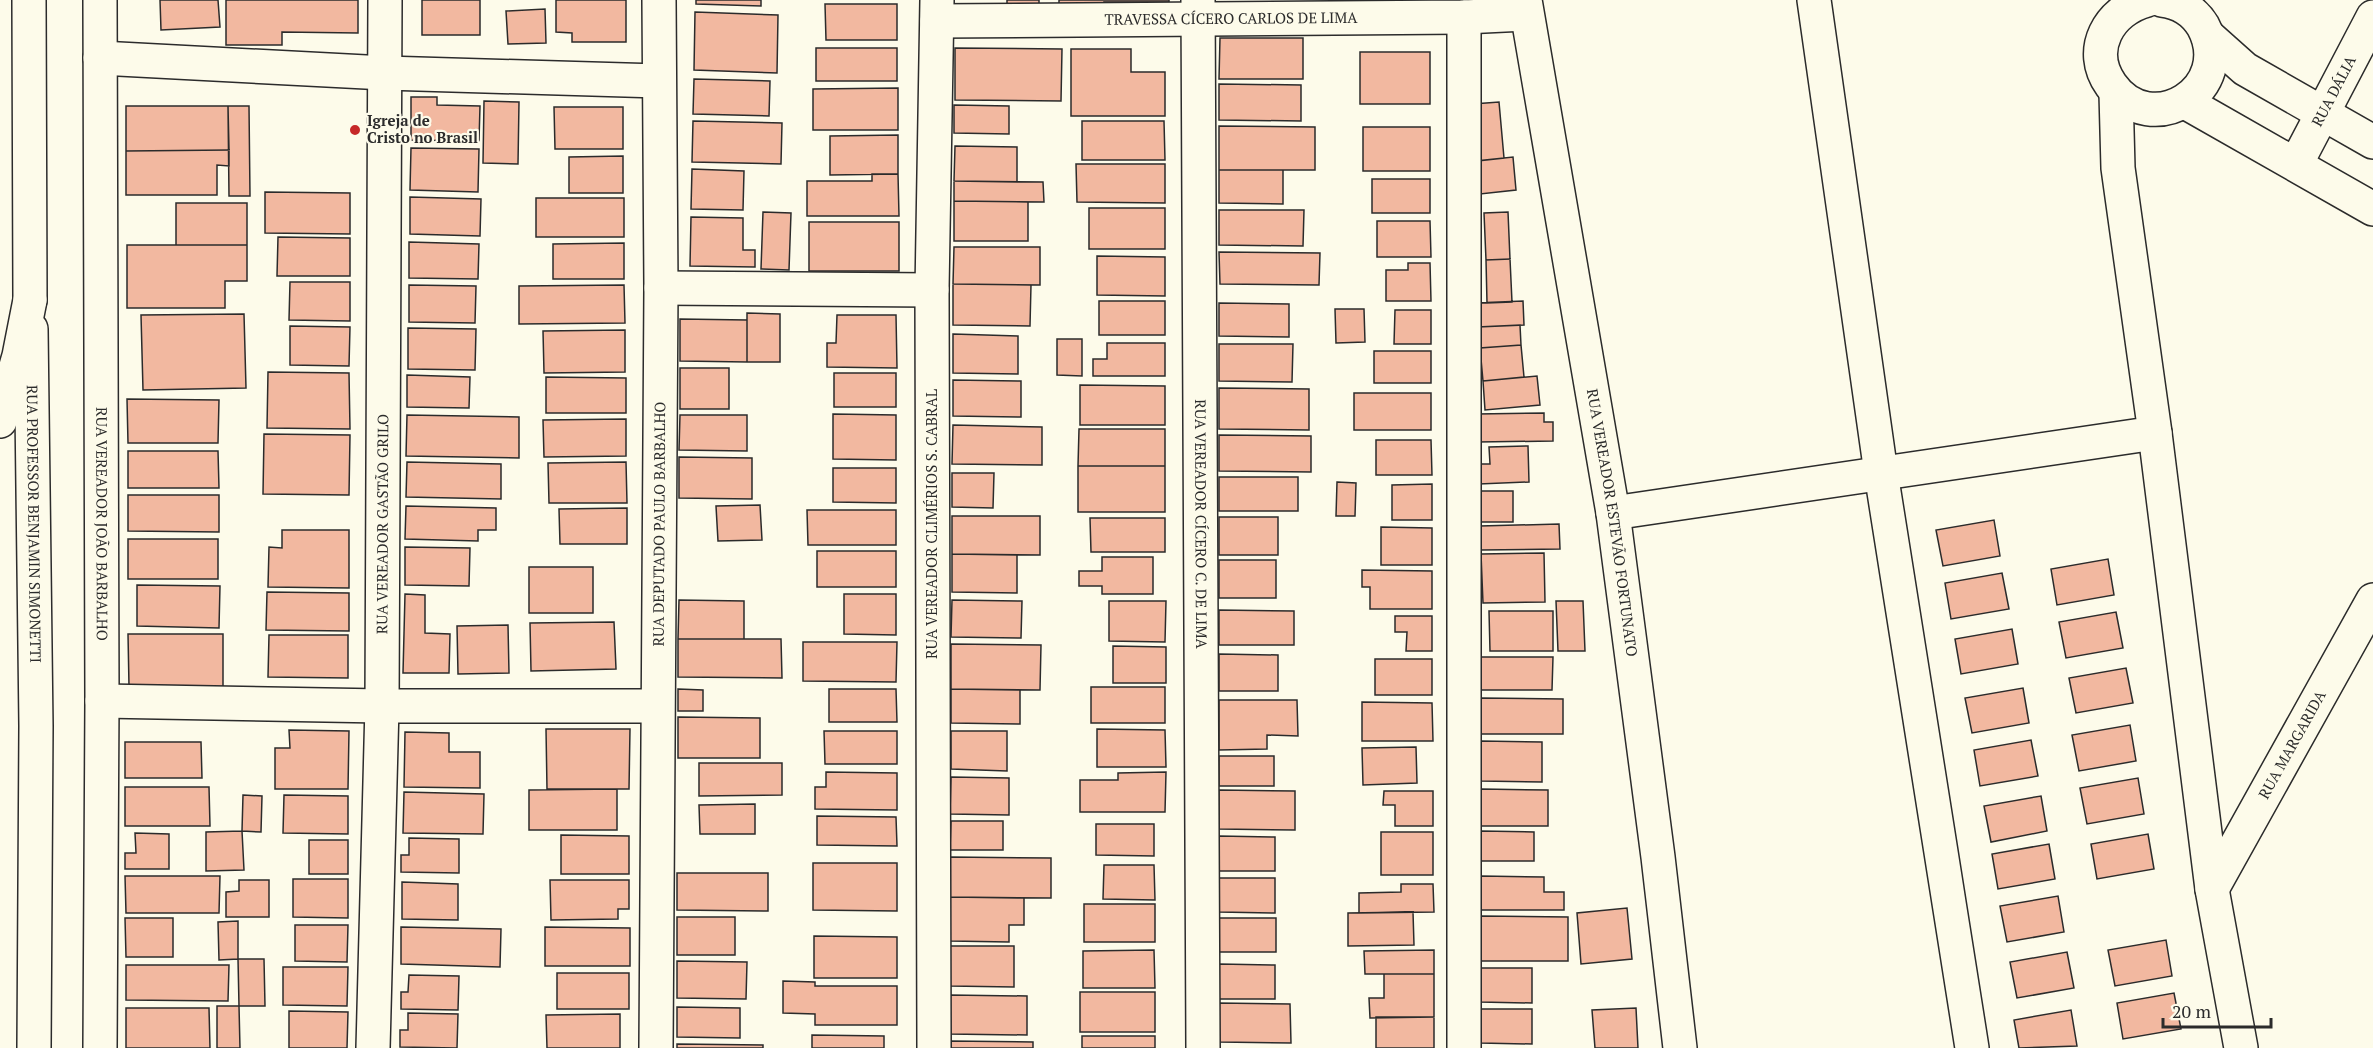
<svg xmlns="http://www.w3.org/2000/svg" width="2373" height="1048" font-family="'PT Serif',serif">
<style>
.building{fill:#f2b8a0;stroke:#2b2b2b;stroke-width:1.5}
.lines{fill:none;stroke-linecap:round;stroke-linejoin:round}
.minor-casing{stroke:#2b2b2b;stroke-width:36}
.secondary-casing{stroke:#2b2b2b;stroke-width:36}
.trunk-casing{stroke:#2b2b2b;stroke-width:36}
.minor{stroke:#fdfbea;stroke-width:33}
.secondary{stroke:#fdfbea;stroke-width:33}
.trunk{stroke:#fdfbea;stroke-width:33}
.poi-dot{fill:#c62828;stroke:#fdfbea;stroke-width:2}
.labels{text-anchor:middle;stroke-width:4.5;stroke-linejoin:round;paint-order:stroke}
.street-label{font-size:15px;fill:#2b2b2b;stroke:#fdfbea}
.poi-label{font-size:15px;font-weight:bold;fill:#2b2b2b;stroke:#fdfbea;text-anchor:start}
</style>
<rect width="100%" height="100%" fill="#fdfbea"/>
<path class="building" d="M160,0h58l2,27 -59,3z
M226,0h132v33l-76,-1v13h-56z
M422,0h58v35h-58z
M556,0h70v42h-54v-9l-16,-1z
M696,0h65v6l-65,-2z
M1007,0h32v4l-32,1z
M1059,0h110v2h-65v8h-45z
M825,4h72v36h-71z
M545,9l1,34 -38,1 -2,-33z
M695,12l83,3 -1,58 -83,-3z
M1220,38h83v41h-84z
M816,48h81v33h-81z
M955,48l107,1 -1,52 -106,-1z
M1071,49h60v23h34v44h-94z
M1360,52h70v52h-70z
M694,79l76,2 -1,35 -76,-2z
M1219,84l82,1v36l-82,-1z
M898,88v42h-85v-41z
M411,97h26v8l43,1 -1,35 -68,-1z
M484,101l35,1 -1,62 -35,-1z
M1499,102l5,56 -26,3 -5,-57z
M954,105l55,1v28l-55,-1z
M126,106h102l1,44 -103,1z
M228,106h21l1,90h-21z
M554,107h69v42h-68z
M693,121l89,2 -1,41 -89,-2z
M1082,121h82l1,39h-83z
M1219,126l96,1v43h-96z
M1363,127h67v44h-67z
M898,135v39l-68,1v-39z
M955,146l62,1v35l-63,-1z
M411,148l68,1 -1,43 -68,-2z
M229,150v16l-12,-1v30h-91v-44z
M623,156v37h-54v-36z
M1513,157l3,33 -36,4 -4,-33z
M1076,164h89v39l-88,-1z
M692,169l52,2 -1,39 -52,-1z
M1219,170h64v34l-64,-1z
M872,174h26l1,42h-92v-35h65z
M1372,179h58v34h-58z
M954,181l89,1 1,20 -90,-1z
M265,192l85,1v41l-85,-1z
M410,197l71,2 -1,37 -70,-2z
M536,198h88v39h-88z
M954,201l74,1v39h-74z
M176,203h71v42h-71z
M1089,208h76v41h-76z
M1219,210h85l-1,36 -84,-1z
M763,212l28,1 -2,57 -28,-1z
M1508,212l2,47 -24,1 -2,-47z
M691,217l52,1v32h12v17l-65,-1z
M1377,221h53l1,36h-54z
M809,222h90v49h-90z
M278,237l72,1v38h-73z
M409,242l70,2 -1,35 -69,-1z
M624,243v36h-71v-35z
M127,245h120v36h-22v27h-98z
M954,247h86v38l-87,-1z
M1219,252l101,1 -1,32 -99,-1z
M1097,256l68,1v39l-68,-1z
M1510,259l2,43 -25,1 -1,-43z
M1408,263h22l1,38h-45v-31h22z
M290,282h60v39l-61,-1z
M953,284l78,1 -1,41 -77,-1z
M409,285l67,1 -1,37 -66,-1z
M624,285l1,38 -106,1v-38z
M1099,301h66v34h-66z
M1523,301l1,24 -46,2 -3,-24z
M1219,303l70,1v33l-70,-1z
M1335,309h29l1,33 -29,1z
M1395,310h36v34h-37z
M747,313l33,1v48h-33z
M244,314l2,74 -103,2 -2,-75z
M837,315h59l1,53 -70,-1v-24h9z
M680,319l67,1v42l-67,-1z
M1520,325l1,20 -41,3 -2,-21z
M290,326l60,1 -1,39 -59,-1z
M408,328l68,1 -1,41 -67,-1z
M625,330v42l-81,1 -1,-42z
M953,334l65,2v38l-65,-1z
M1057,339h25v37l-25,-1z
M1107,343h58v33h-72v-17h14z
M1219,344h74l-1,38 -73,-1z
M1521,345l3,32 -41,4 -3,-33z
M1374,351h57v32h-57z
M680,368h49v41h-49z
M268,372l81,1 1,56 -83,-1z
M834,373h62v34h-62z
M407,375l63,2 -1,31 -62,-1z
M1537,376l3,29 -55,5 -2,-29z
M546,377l80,1v35h-80z
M953,380l68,1v36l-68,-1z
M1080,385l85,1v39h-85z
M1219,388l90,1v41l-90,-1z
M1354,393h77v37h-77z
M127,399l92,1 -1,43h-90z
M1544,413v9h9v19l-75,1 -1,-28z
M833,414l63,1v45l-63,-1z
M407,415l112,2v41l-113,-2z
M680,415h67v36l-68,-1z
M626,419v37l-82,1 -1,-37z
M953,425l89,2v38l-90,-1z
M1079,429h86v37h-87z
M264,434l86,1 -1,60 -86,-1z
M1219,435l92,1v36l-92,-1z
M1376,440h55l1,35h-56z
M1528,446l1,36 -50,2v-20h11l-1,-17z
M128,451h90l1,37h-91z
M679,457l73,1v41l-73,-1z
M407,462l94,2v35l-95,-2z
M626,462l1,41h-78l-1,-40z
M1078,466h87v46h-87z
M833,468h63v35l-63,-1z
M952,473h42l-1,35 -41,-1z
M1219,477h79v34h-79z
M1337,482l19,1 -1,33h-19z
M1432,484v36h-40v-35z
M1479,491h34v31h-33z
M128,495h91v37l-91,-1z
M760,505l2,35 -44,1 -2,-35z
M406,506l90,2v22h-18v11l-73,-2z
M627,508v36h-67l-1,-35z
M807,510h89v35h-88z
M952,516h88v39l-88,-1z
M1219,517h59v38h-59z
M1090,518h75v34h-74z
M1994,520l6,36 -57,10 -7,-36z
M1559,524l1,25 -79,1 -1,-24z
M1381,527l51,1v37h-51z
M282,530h67v58l-81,-1 1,-40 13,1z
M128,539h90v40h-90z
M405,547l65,1 -1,38 -64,-1z
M817,551h79v36h-79z
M1544,553l1,49 -62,1 -2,-49z
M952,554l65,1v38l-65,-1z
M1102,557h51v37h-51v-8h-23v-15h23z
M2108,559l6,36 -57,10 -6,-36z
M1219,560h57v38h-57z
M529,567h64v46h-64z
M1362,570l70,1v38h-62v-22h-8z
M2002,573l7,36 -58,10 -6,-36z
M137,585l83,1 -1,42 -82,-2z
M267,592l82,1v38l-83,-1z
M405,594l20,1v38l25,1 -1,39h-46z
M844,594h52v41l-52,-1z
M679,600l65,1v38h-66z
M952,600l70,1 -1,37 -70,-1z
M1109,601h57l-1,41 -56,-1z
M1556,601h27l2,50h-27z
M1219,610l75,1v34h-75z
M1489,611h64v40h-63z
M2116,612l7,36 -57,10 -7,-36z
M1395,616h37v35h-26l1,-19h-12z
M614,622l2,47 -85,2 -1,-48z
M508,625l1,48 -51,1 -1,-48z
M2012,629l6,35 -57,10 -6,-35z
M128,634h95v54l-94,-2z
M269,635h79v43l-80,-1z
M678,639h103l1,39 -104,-1z
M803,642h94l-1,40 -93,-1z
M951,644l90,1 -1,45 -89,-1z
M1113,646l53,1v36h-53z
M1219,654l59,1v36h-59z
M1481,657h72l-1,33h-71z
M1375,659h57v36h-57z
M2126,668l7,35 -57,10 -7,-35z
M1091,687h74v36h-74z
M2023,688l6,35 -57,10 -7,-35z
M678,689l25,1v21h-25z
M829,689h67l1,33h-68z
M951,689l69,1v34l-69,-1z
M1481,698l82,1v35h-82z
M1219,700h78l1,36 -31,-1v14l-48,1z
M1362,702l70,1 1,38h-71z
M678,717l82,1v40h-82z
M2130,725l6,36 -57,10 -7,-36z
M546,729h84l-1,60h-82z
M1097,729l68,1 1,37h-69z
M289,730l60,1 -1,58h-73v-41h15z
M824,731h73v33h-72z
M951,731h56v40l-56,-2z
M405,732l44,1v19h31v36l-76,-1z
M2031,740l7,36 -58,10 -6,-36z
M1481,741l61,1v40l-61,-1z
M125,742h76l1,36h-77z
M1416,747l1,36 -54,2 -1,-37z
M1219,756h55v30h-55z
M699,763h83v32l-83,1z
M826,772l71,1v37l-82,-1v-22h11z
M1166,772l-1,40h-85v-32h38v-7z
M951,777l58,1v37l-59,-1z
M2138,778l6,36 -57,10 -7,-36z
M125,787h84l1,39h-85z
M617,789v41h-88v-40z
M1481,789l67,1v36h-67z
M1219,790l76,1v39l-76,-1z
M1384,791h49v35h-38v-21h-12z
M404,792l80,2 -1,40 -80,-1z
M243,795l19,1 -1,36 -19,-1z
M284,795l64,1v38l-65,-1z
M2041,796l6,35 -56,11 -7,-36z
M755,804v30h-55l-1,-29z
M817,816l79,1 1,29 -80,-1z
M951,821h52v29h-53z
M1096,824h58v32l-58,-1z
M242,831l2,39 -38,1v-39z
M1481,831l53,1v29h-53z
M1381,832h52v43h-52z
M135,833l34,1v35h-44v-16h11z
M2148,834l6,35 -57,10 -6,-35z
M561,835l68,1v38h-68z
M1219,836l56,1v34h-57z
M409,838l50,1v34l-58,-1v-17h8z
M309,840h39v34h-39z
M2049,844l6,35 -57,10 -6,-35z
M950,857l101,1v40l-101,-1z
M813,863h84v48l-84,-1z
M1104,865h50l1,35 -52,-1z
M677,873h91v38l-91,-1z
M125,876h95l-1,37h-93z
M1481,876l63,1v15h20v18h-83z
M1219,878h56v35l-56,-1z
M293,879h55v39l-55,-1z
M239,880h30v37h-43v-25l13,-1z
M550,880h79v29h-11v10l-67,1z
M402,882l56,2v36l-56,-1z
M1401,884h32l1,28 -75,1v-20l42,-1z
M2058,896l6,36 -57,10 -7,-36z
M950,897l74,1v27h-15v17l-59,-1z
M1084,904h71v38h-71z
M1627,908l5,51 -51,5 -4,-51z
M1413,912l1,33 -66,1v-33z
M1481,916l87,1v44h-88z
M677,917h58v38h-58z
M125,918h48v39h-47z
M1219,918h57v34h-57z
M238,921v38l-19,1 -1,-38z
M295,925h53l-1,37 -52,-1z
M401,927l100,2 -1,38 -99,-3z
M545,927l85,1v38h-85z
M814,936l83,1v41h-83z
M2166,940l6,36 -57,10 -7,-36z
M950,946h64v41l-64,-1z
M1154,950l1,38h-72v-37z
M1434,950v24h-69l-1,-23z
M2067,952l7,36 -57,10 -7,-36z
M238,959h26l1,47h-26z
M677,961l70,1 -1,37 -69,-1z
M1219,964l56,1v34h-56z
M126,965h103l-1,36 -102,-1z
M283,967h65l-1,39 -64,-1z
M1480,968h52v35l-52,-1z
M557,973h72v36h-72z
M1384,974h50v43l-64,1 -1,-20h15z
M409,975l50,1 -1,34 -57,-1v-17h7z
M783,981l32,1v4h82v39h-82v-11l-32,-1z
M1080,992h75v40h-75z
M2174,993l7,36 -58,10 -6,-36z
M950,995l77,1v39l-78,-1z
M1218,1003l72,1 1,39 -72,-1z
M217,1006h22l1,42h-23z
M677,1007l63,1v30l-63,-1z
M126,1008h83l1,40h-84z
M1636,1008l2,40h-43l-3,-38z
M1480,1009h52v35l-52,-1z
M2071,1010l6,36 -58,2 -5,-28z
M289,1011l59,1 -1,36h-58z
M408,1013l50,1 -1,34 -57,-1v-17h8z
M620,1014v34h-73l-1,-33z
M1376,1017h58v31h-58z
M812,1035l72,1v12h-72z
M1082,1036h73v12h-73z
M949,1041l84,1v6h-84z
M677,1044l86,1v3h-86z"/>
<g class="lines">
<defs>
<g id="minor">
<path id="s1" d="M100,0l2,701 -2,347"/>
<path id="s2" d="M1198,0l5,1048"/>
<path id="s3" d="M1525,0l88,513 45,344 22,191"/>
<path d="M1814,0l67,473 91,575"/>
<path d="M2147,0c-38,10 -61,50 -36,85 40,57 126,4 92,-59 -9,-15 -24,-24 -41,-26"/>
<path id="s4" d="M937,21l527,-4 62,-3"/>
<path d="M2208,36l37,33 128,73"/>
<path d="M100,58l285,15 274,8"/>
<path d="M2185,102l188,107"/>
<path id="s5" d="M2296,164l77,-147"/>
<path d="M661,288l271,2"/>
<path id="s6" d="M31,329l5,397 -2,322"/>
<path d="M2155,433l57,456 29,159"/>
<path d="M1613,513l542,-80 -37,-265 -2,-75"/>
<path d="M102,701l280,5h275"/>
<path id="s7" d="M2212,889l161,-289"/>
<path id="s8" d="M373,1048l9,-342 3,-706"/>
<path id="s9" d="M656,1048l5,-760 -2,-288"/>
<path d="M934,1048l-2,-758 5,-290"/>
<path d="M1464,1048v-1031"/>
</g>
<path id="secondary" d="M29,0l1,300"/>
<path id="trunk" d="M0,421l19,-65 11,-56"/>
</defs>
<use href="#minor" class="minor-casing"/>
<use href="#secondary" class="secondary-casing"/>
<use href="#trunk" class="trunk-casing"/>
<use href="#minor" class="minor"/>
<use href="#secondary" class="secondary"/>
<use href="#trunk" class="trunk"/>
</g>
<circle class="poi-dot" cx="355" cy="130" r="6"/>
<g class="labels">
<g class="street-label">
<text dy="5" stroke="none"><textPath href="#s4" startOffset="294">TRAVESSA CÍCERO CARLOS DE LIMA</textPath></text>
<text dy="5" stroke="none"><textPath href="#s5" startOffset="82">RUA DÁLIA</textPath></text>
<text dy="5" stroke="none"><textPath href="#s3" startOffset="530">RUA VEREADOR ESTEVÃO FORTUNATO</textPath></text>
<text dy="5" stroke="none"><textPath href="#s6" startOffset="195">RUA PROFESSOR BENJAMIN SIMONETTI</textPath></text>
<text dy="5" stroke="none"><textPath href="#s1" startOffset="524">RUA VEREADOR JOÃO BARBALHO</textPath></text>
<text dy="5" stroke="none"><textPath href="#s8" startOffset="524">RUA VEREADOR GASTÃO GRILO</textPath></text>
<text dy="5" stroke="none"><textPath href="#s9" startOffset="524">RUA DEPUTADO PAULO BARBALHO</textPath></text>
<text transform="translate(932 524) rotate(-90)" y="5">RUA VEREADOR CLIMÉRIOS S. CABRAL</text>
<text dy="5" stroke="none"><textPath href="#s2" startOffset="524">RUA VEREADOR CÍCERO C. DE LIMA</textPath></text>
<text dy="5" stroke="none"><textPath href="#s7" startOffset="165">RUA MARGARIDA</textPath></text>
</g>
<g class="poi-label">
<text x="367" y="126">Igreja de<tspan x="367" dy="17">Cristo no Brasil</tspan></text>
</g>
</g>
<path d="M2163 1018v9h108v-9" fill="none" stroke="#2b2b2b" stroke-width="3"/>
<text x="2172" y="1018" font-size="18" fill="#2b2b2b" stroke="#fdfbea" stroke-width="4.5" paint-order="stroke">20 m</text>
</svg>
